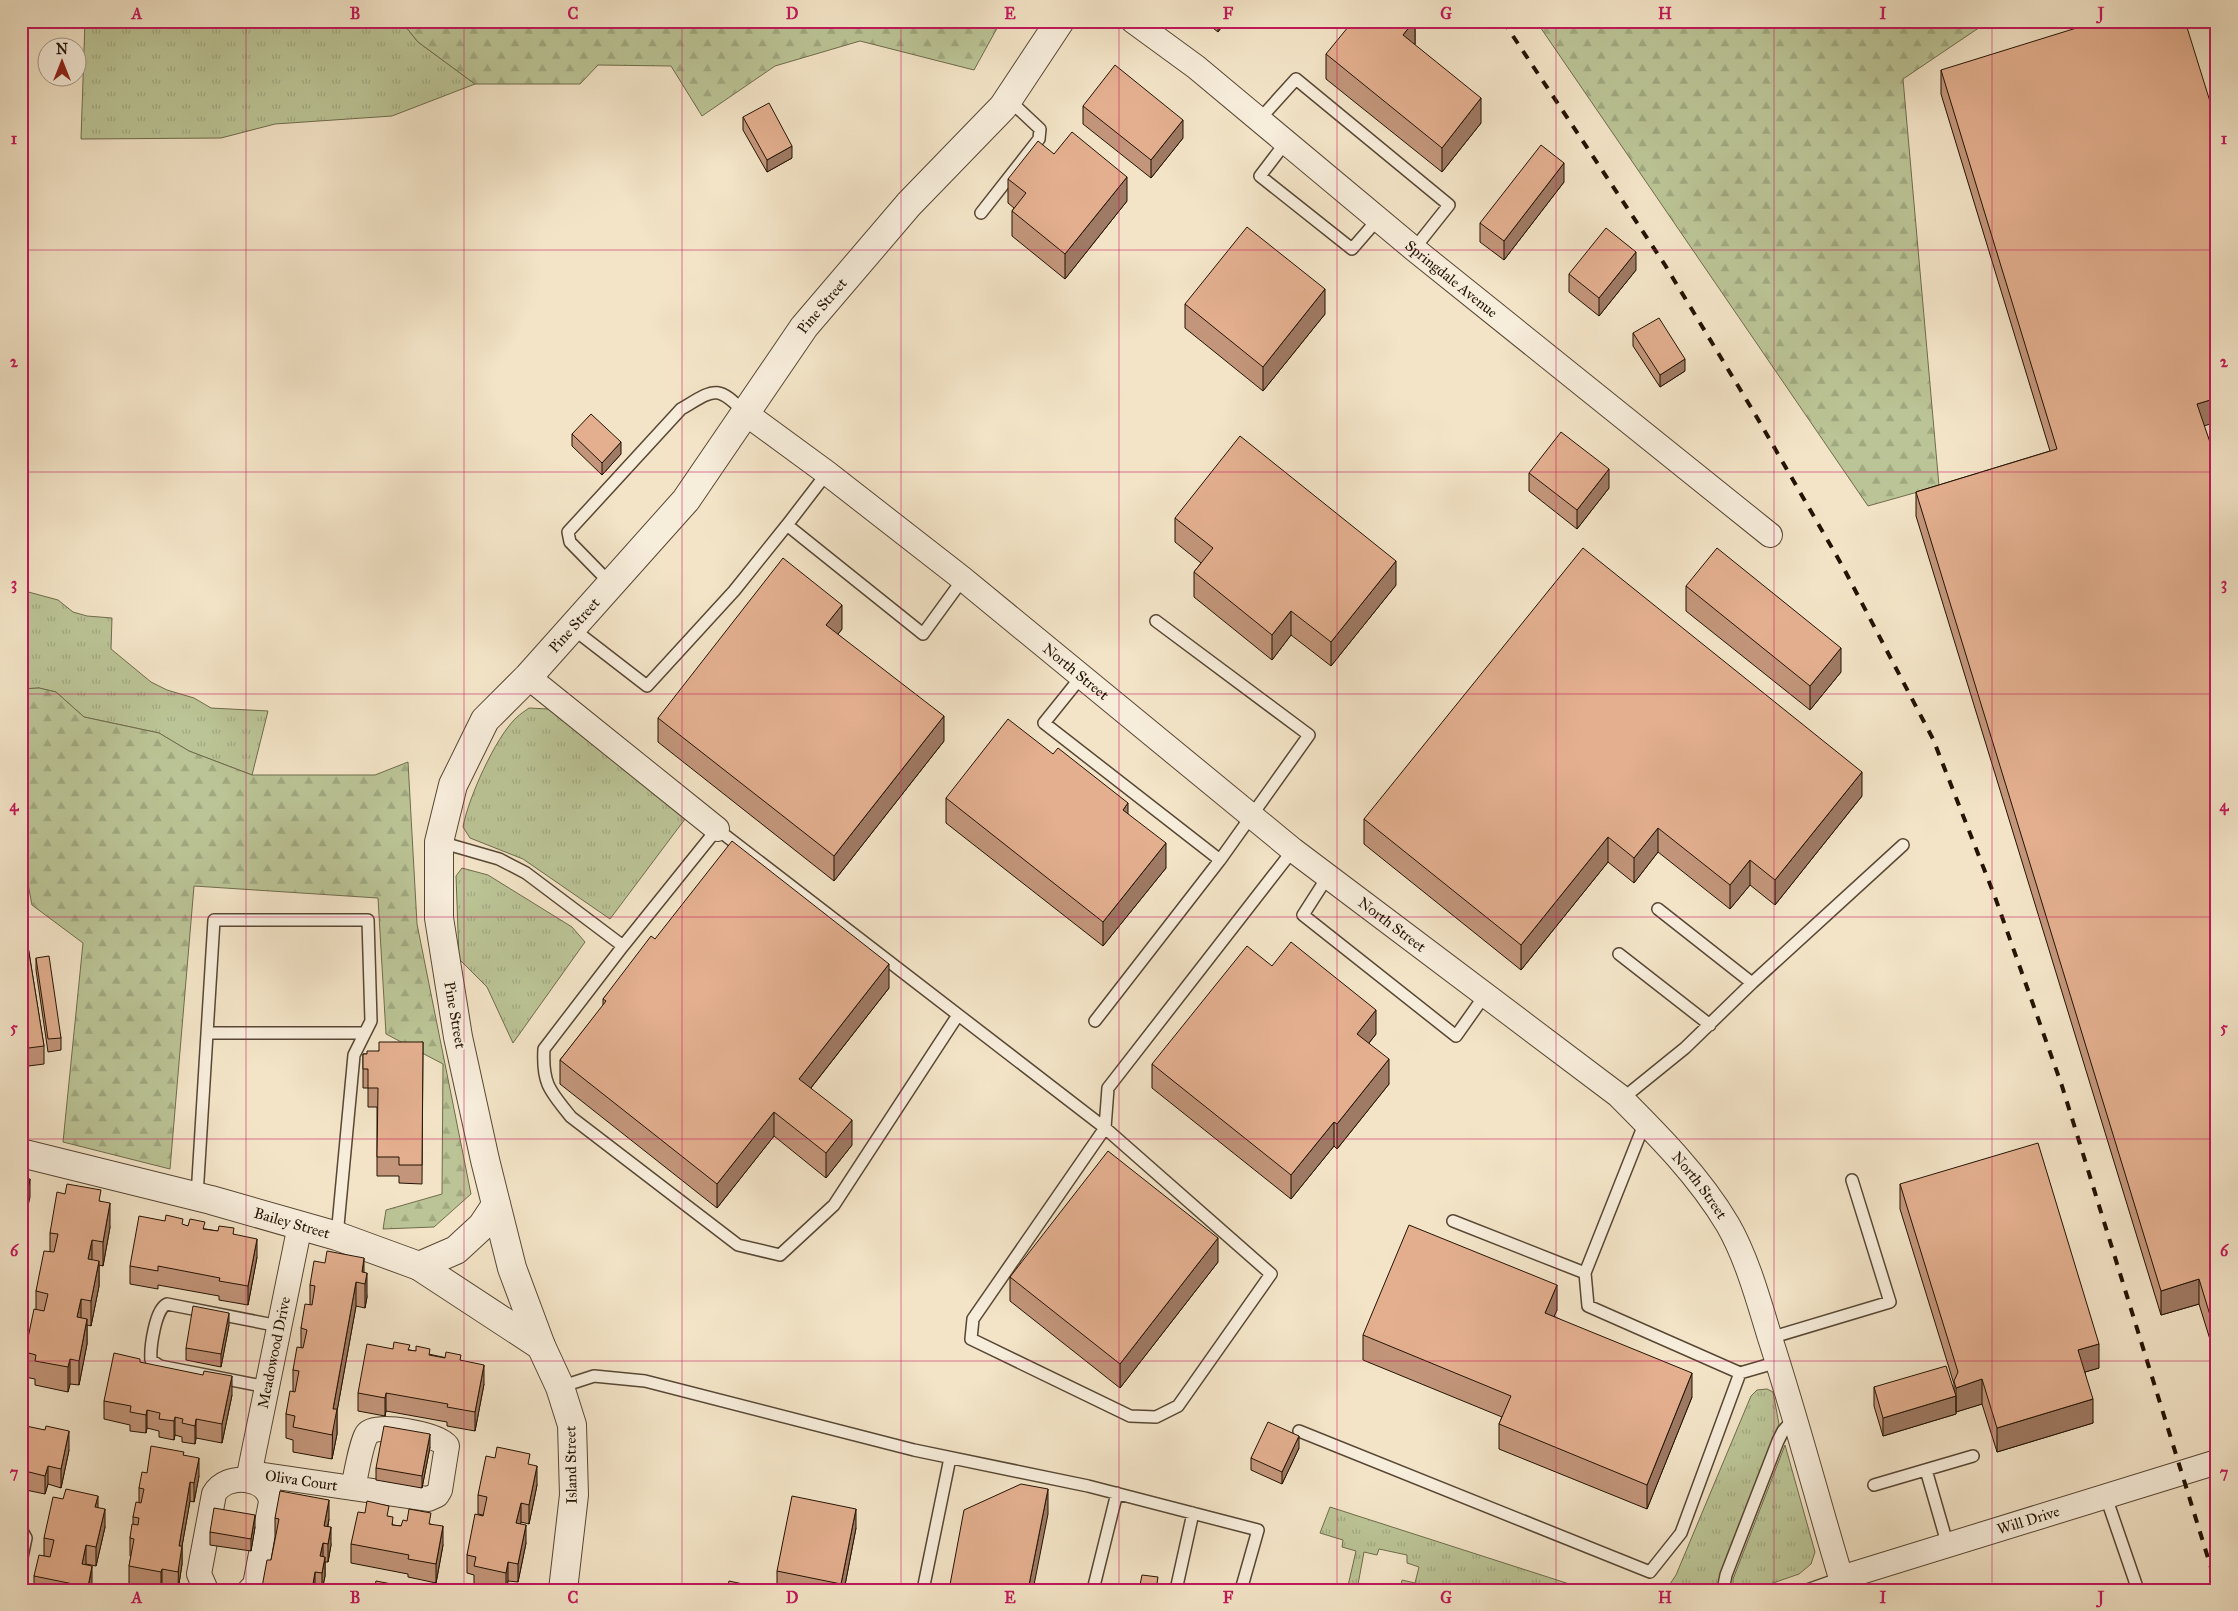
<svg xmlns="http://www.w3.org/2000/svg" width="2238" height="1611" font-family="'IM FELL Great Primer',serif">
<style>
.grass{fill:url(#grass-tufts);stroke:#6f6c4c}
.forest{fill:url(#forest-firs);stroke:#6f6c4c}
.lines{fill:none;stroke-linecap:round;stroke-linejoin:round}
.service-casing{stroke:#574734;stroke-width:14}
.minor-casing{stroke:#574734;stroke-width:26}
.tertiary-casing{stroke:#574734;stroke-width:30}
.service{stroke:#f7eddb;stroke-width:11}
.minor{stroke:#f7eddb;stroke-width:24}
.tertiary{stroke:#f7eddb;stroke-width:28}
.rail{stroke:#231303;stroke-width:4;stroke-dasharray:9 9;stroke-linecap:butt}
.wall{fill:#c3967b;stroke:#231303}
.shaded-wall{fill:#9f7a64;stroke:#231303}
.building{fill:#e3af8f;stroke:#231303}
.grid{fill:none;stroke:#c2185b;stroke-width:1;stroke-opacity:0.55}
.labels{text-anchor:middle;stroke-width:4.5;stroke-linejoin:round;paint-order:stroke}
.street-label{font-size:15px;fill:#231303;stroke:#f7eddb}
.neatline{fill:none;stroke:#c2185b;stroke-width:2}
.grid-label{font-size:16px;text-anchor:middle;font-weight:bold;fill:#c2185b}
</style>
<defs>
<pattern id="grass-tufts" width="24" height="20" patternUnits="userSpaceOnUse" patternTransform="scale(1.25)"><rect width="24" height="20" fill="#bbc496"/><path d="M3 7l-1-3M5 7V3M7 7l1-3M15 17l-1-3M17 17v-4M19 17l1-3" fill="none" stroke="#a0a880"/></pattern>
<pattern id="forest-firs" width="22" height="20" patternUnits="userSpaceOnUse" patternTransform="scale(1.25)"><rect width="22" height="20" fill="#bbc496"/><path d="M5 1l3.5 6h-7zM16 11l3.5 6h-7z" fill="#a0a880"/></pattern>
</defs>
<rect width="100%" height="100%" fill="#f3e4c7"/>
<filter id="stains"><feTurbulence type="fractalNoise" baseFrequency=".004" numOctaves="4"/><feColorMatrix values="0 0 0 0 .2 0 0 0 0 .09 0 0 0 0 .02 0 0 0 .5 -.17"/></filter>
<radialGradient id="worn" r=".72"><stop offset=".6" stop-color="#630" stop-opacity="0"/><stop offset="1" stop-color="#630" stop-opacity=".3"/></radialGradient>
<path class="grass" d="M85,21h316l17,21 57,42 -83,32 -117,8 -54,14 -140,1z
M21,590l37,10 15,12 14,4 25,2 -1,31 40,33 16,8 27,8 17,10 57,3 -16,64 -63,-24 -30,-18 -75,-16 -28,-25 -17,-4 -18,1z
M529,708l19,1 18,8 119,102 -75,100 -87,-60 -53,-21 -7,-11c5,-28 32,-89 53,-109 4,-4 9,-7 13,-10z
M462,868l26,7 84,52 13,15 -72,101 -26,-56 -28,-28 -3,-83z
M1767,1389l6,3 6,32 -49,126 -13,40h-51l10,-15 75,-179 6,-6z
M1785,1445l30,107 -4,12 -12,10 -46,16h-20v-11z
M1330,1507l258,83h-188l2,-10 13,3 4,-16 -12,-4v-8l-28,-6 -2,6 -13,-3 -7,38h-10l9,-39 -14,-4 1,-7 -23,-7z"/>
<path class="forest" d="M401,21h600l-27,49 -114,-29 -85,25 -73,50 -31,-50 -73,-1 -18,19h-105l-57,-42z
M1536,21h453l-86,58 36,407 -71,20z
M39,688l17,4 28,25 75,16 30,18 63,24h123l33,-13 9,162 54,270 -37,33 -51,2 3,-19 56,-16 1,-130 -57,-30 -8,-136 -184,-12 -24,283 -107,-27 20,-199 -51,-38 -11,-58v-158z"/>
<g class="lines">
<defs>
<path id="service" d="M1259,120l37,-41 153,126 -35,44
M1286,142l-26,34 92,73 26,-30
M981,213l58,-74 1,-10 -32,-30
M827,473l-40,52 136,109 40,-55
M611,584l-41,-42 -2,-10 113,-123c34,-20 36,-25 64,4
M572,628l75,58 87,-95 53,-66
M1081,677l-37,46 176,137 89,-125 -153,-114
M440,842l59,17 27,14 97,73
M1328,876l-25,39 153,121 29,-41
M1658,909l94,74
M1619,954l91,71
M958,1015l-124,190 -54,50 -42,-10 -167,-128c-21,-26 -29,-33 -27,-68l79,-103 94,-117 388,299 -132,191 -2,20 159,77 26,1 22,-11 93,-132 -166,-146 3,-40 185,-238
M1095,1021l125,-161
M208,1033h157
M1622,1099l63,-51 67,-65 151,-138
M197,1196l17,-276h154l3,101 -17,34 -17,181
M1453,1221l132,52 60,-151
M1585,1273l3,33 152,67 38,-11
M1770,1338l120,-36 -38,-122
M267,1387l-107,-21 -9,-6c-1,-12 4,-51 16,-56l112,22
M560,1387l34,-11 51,5 269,69 174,36 170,44 -17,60
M1299,1431l351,141 31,-39 59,-160
M1926,1470l22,76
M1874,1485l99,-29
M2106,1497l32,93
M21,1529l5,9 -5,24
M923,1590l27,-132
M1093,1590l24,-97
M1176,1590l17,-77
M1723,1590l3,-15 52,-134 5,-10 12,-14
M1807,1590l34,-12"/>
<g id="minor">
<path id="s1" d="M1133,21l63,46 218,182 356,286"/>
<path id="s2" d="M745,413l82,60 136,106 330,271 325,245c40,40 81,81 110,130 19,33 31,77 42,113 26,80 47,160 71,240v12"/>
<path d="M528,677l189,152"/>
<path id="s3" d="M250,1473l178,26 9,-4 3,-5 7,-44c-8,-12 -72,-24 -80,-12 -6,9 -11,41 -14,54"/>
<path id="s4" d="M248,1480l52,-255"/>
<path id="s5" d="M1841,1578l376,-116"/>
<path d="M206,1590l-7,-16 15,-80c12,-22 54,-18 57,8l-16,83 -5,5"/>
</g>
<g id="tertiary">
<path id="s6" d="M21,1153l190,47 126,36 82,30 122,80"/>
<path d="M419,1266l37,-16 26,-24 14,-21"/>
<path id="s7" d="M563,1590l11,-95 -2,-70 -12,-38 -19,-41 -29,-78 -27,-108 -27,-123 -19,-119v-76l14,-57 32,-65 43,-43 158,-177 118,-173 105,-123 94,-97 57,-86"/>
</g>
</defs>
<use href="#service" class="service-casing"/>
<use href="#minor" class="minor-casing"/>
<use href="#tertiary" class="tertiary-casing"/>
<use href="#service" class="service"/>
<use href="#minor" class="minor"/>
<use href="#tertiary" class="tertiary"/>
<path class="rail" d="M1503,21l162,244 90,149 88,153 90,172 62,158 67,189 155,501"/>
</g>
<path class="wall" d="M1204,21h22l-8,11z
M1415,21v24l66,78 -39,49 -116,-93v-25z
M1941,70l263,356 13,37v899l-18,-58 -38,11 -245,-799v-24l134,-41 -109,-357z
M1083,106l100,32 -32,40 -68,-54z
M743,117l49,41 -25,14 -24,-42z
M1054,154l73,47 -62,78 -53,-43v-25l2,-3 -6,-5v-24z
M1564,182l-60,78 -24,-18v-19z
M1636,270l-37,46 -30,-24v-18z
M1185,304l140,10 -62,77 -78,-63z
M1633,333l52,38 -25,16 -27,-41z
M572,434l49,20 -19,21 -30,-29z
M1529,473l80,15 -32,41 -48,-38z
M1175,518l221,67 -65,81 -40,-31 -19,25 -78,-63v-25l7,-9 -26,-21z
M1686,586l155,86 -31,38 -124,-99z
M842,629l-4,5 106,107 -110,140 -176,-139v-24z
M1862,796l-87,109 -25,-20 -20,24 -72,-57 -24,31 -26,-21 -87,108 -157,-126v-25z
M946,798l182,16 38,54 -63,78 -157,-123z
M21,903l23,143v18l-23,3z
M655,939l234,49 -78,100 41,57 -26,33 -52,-42 -57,72 -157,-124v-24l43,-54v-7z
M36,958l25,80v12l-13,2 -12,-82z
M1272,966l104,68 -7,9 20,41 -52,65 -3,-3 -43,53 -139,-111v-24z
M423,1042l-1,142 -23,-1v-7h-22v-69h-9v-19h-5v-34h4l12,-3z
M1900,1184l199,184 -14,4 8,51 -96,29 -15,-48 -26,8v-2v4l-73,22 -9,-30v-19l80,4v-7l-54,-175z
M101,1201l9,26 -7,39 -4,-1v21l-8,40 -4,-1v19l-8,41 -9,-1 -2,8 -33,-7v-6l-10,-2v-25l11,-42v-19l14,-39v-19z
M183,1225l51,9 23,23 -9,48 -29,-5v-4l-61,-11v4l-28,-5v-18z
M1218,1262l-98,126 -110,-87v-24z
M364,1272l3,25 -2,11 -9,-2 -19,105v23l-5,25 -39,-7v-12l-7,-2v-24l7,-23v-21l8,-22v-20l9,-23v-20z
M1557,1310l-3,6 138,81 -45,112 -148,-60v-25l3,-7 -139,-57v-25z
M229,1325l-8,42 -35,-7v-12z
M393,1349l17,1 51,11 23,23 -9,47 -28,-5v-4l-61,-11 -1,5 -27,-5v-18z
M140,1362l92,33 -10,48 -26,-5 -1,6 -13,-2v-5l-7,-2 -1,5 -15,-3v-6l-12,-3 -1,5 -16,-2v-6l-26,-6v-18z
M21,1425l48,25 -8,38 -13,-4 -3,10 -24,-5z
M430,1447l-8,41 -46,-8v-12z
M1299,1448l-17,36 -31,-14v-12z
M184,1455l15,21 -5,26 -4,-1 -8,45v18l-4,26 -16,-3 -1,3h-3l-29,-5v-19l2,-10h-1v-18l3,-14v-7l6,-15v-14l8,-15z
M530,1465l7,20 -8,39 -8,-2 -1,2 6,19 -8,39 -10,-1 -2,9h-10l-22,-5v-10l-7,-2v-18l16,-40 -5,-1v-19z
M98,1507l7,20 -9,39 -10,-2 6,21 -1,5h-57v-14l10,-20v-18z
M389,1516l4,9 8,1 30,-2 12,21 -7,38 -28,-6v-3l-57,-11v-19z
M275,1518l54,1 -1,7 3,19 -3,17h-3v14l-3,14h-60v-3l9,-27 4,-23z
M255,1527l-4,24 -41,-6v-13z
M856,1528l-12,62 -67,-1v-18z"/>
<path class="shaded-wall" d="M1218,21h8l-8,11z
M1414,21h1v23l-12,16v-25z
M1481,98v25l-39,49v-24z
M1183,120v18l-32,40v-18z
M792,146v12l-25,14v-12z
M1564,163v19l-60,78v-19z
M1127,177v24l-62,78v-25z
M1636,252v18l-37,46v-18z
M1325,289v25l-62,77v-24z
M1685,359v12l-25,16v-12z
M2217,398v24l-20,6v-24z
M621,442v12l-19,21v-12z
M1609,469v19l-32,41v-19z
M1396,561v24l-65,81v-24z
M842,605v24l-16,20v-24z
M1291,611v24l-19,25v-25z
M1841,648v24l-31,38v-24z
M944,716v25l-110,140v-25z
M1862,772v24l-87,109v-25z
M1128,803v24l-5,-17z
M1658,828v24l-24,31v-25z
M1608,837v25l-87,108v-25z
M1166,843v25l-63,78v-24z
M1750,860v25l-20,24v-24z
M889,964v24l-90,115v-24z
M1376,1010v24l-19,24v-24z
M1389,1059v25l-52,65v-25z
M774,1112v24l-57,72v-24z
M852,1120v25l-26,33v-25z
M1334,1122v24l-43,53v-24z
M30,1179v18l-9,40v-18z
M110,1203v24l-7,39v-24z
M1218,1238v24l-98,126v-24z
M257,1239v18l-9,48v-19z
M92,1240v24l-4,-5z
M364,1258v24l-2,-10z
M99,1261v25l-8,40v-25z
M367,1273v24l-2,11v-24z
M2199,1279v25l-38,11v-24z
M356,1282v24l-19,105v23l-5,25 1,-50z
M1557,1285v25l-12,27v-24z
M81,1299v25l-4,-7z
M229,1313v12l-8,42v-13z
M87,1319v25l-8,41v-24z
M2099,1344v24l-21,6v-24z
M70,1359v25l-2,8v-25z
M484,1365v19l-9,47v-19z
M1692,1373v24l-45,112v-24z
M232,1376v19l-10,48v-19z
M1982,1379v25l-26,8v-24z
M386,1393v18l-1,5v-18z
M1956,1396v18l-73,22v-18z
M2093,1399v24l-96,29v-24z
M147,1410v18l-1,5v-18z
M175,1417v18l-1,5v-19z
M196,1419v19l-1,6v-18z
M69,1431v19l-8,38v-19z
M430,1434v13l-8,41v-12z
M1299,1436v12l-17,36v-12z
M199,1458v18l-5,26v-19z
M48,1466v18l-3,10v-18z
M537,1466v19l-8,39v-19z
M190,1482v19l-8,45v18l-4,26 1,-44z
M1048,1489v25l-15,76h-5z
M98,1496v18l-3,-7z
M329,1500v19l-5,25v-18z
M521,1503v19l-5,20v-19z
M105,1509v18l-9,39v-19z
M856,1509v19l-12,62h-3v-6z
M255,1515v12l-4,24v-12z
M526,1525v18l-8,39v-18z
M443,1526v19l-7,38v-19z
M331,1527v18l-3,17v-18z
M323,1543v18l-3,-5z
M86,1545v19l-4,18v-18z
M325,1557v19l-3,14v-17z
M508,1562v19l-2,9v-17z
M92,1566v19l-1,5h-3z
M162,1569v18l-1,3v-18z
M315,1572v18h-3z"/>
<path class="building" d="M1353,21h61l-11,14 78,63 -39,50 -116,-94z
M2099,21h86l32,103v274l-20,6 20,59v875l-18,-59 -38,12 -245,-799 141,-43 -116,-379z
M1115,65l68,55 -32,40 -68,-54z
M769,103l23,43 -25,14 -24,-43z
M1072,132l55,45 -62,77 -53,-43 14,-18 -18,-14 30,-38 16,13z
M1541,145l23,18 -60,78 -24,-18z
M1247,227l78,62 -62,78 -78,-63z
M1606,228l30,24 -37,46 -30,-24z
M1659,318l26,41 -25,16 -27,-42z
M591,414l30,28 -19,21 -30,-29z
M1561,432l48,37 -32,41 -48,-37z
M1240,436l156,125 -65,81 -40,-31 -19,24 -78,-63 19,-24 -38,-30z
M1583,548l279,224 -87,108 -25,-20 -20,25 -72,-57 -24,30 -26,-21 -87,108 -157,-126z
M1717,548l124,100 -31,38 -124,-100z
M783,558l59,47 -16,20 118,91 -110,140 -176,-138z
M1008,719l45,35 5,-6 70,55 -5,7 43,33 -63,79 -157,-124z
M732,841l157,123 -90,115 53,41 -26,33 -52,-41 -57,72 -157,-124 46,-59 -3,-2 48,-63 4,3z
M21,903l23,143 -23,3z
M1291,942l85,68 -19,24 32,25 -52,65 -3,-2 -43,53 -139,-111 95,-118 25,20z
M49,956l12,82 -13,1 -12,-81z
M379,1042h44l-1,123h-23v-8h-22l1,-69h-10v-19h-5v-15h4v-3h12z
M2038,1143l61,201 -21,6 15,49 -96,29 -15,-49 -26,9 -2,-7 4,-9 -58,-188z
M1108,1151l110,87 -98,126 -110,-87z
M21,1177l9,2 -9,40z
M67,1184l34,6 -2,11 11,2 -7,39 -11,-2 -4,19 11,2 -8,40 -10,-2 -4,18 10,2 -8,42 -9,-2 -2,8 -33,-6 1,-6 -11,-3 9,-43 10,2 4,-17 -12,-3 8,-40 10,1 4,-18 -8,-1 7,-41 8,2z
M166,1215l17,4 -1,5 6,2 2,-7 15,3 -2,7 15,2 1,-5 15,2 -1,6 24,5 -9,47 -29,-5 1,-3 -62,-12v5l-28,-5 9,-50 26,5z
M1409,1225l148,60 -12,28 147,60 -45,112 -148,-61 12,-28 -148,-61z
M327,1251l37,7 -2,14 5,1 -2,11 -9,-2 -23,127h4l-5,26 -39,-8 2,-11 -9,-2 4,-23 5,1 4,-21 -6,-1 4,-23 6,1 4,-18 -6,-2 4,-24 7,1 3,-19 -5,-1 4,-24 11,2z
M193,1306l36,7 -8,41 -35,-6z
M394,1342l16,3 -2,5 8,1v-5l14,3 -1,6 16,3 1,-6 15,3 -1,5 24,5 -9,47 -28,-5 1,-3 -62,-11 -1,5 -27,-5 9,-49 26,5z
M114,1353l26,6v3l63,13 1,-4 28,5 -10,48 -26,-5 -1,7 -13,-3 1,-4 -8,-2 -1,4 -15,-2 1,-6 -13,-3 -1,5 -16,-3 1,-6 -27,-5z
M1946,1366l10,30 -73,22 -9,-31z
M1268,1422l31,14 -17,36 -31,-14z
M21,1425l24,5 1,-4 23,5 -8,38 -13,-3 -3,10 -24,-6 2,-6h-2z
M384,1426l46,8 -8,42 -46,-8z
M151,1446l33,6 -1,3 16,3 -5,25 -4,-1 -11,64h3l-4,26 -16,-3 -1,3 -32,-6 5,-27 -4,-1 2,-14 6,1 1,-7 -6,-1 3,-15 5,1 3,-14 -5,-1 3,-16 5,1z
M497,1447l33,7 -2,10 9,2 -8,39 -8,-2 -5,20 10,2 -8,39 -10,-2 -2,11 -32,-7 2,-9 -9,-2 8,-41 8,2 4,-19 -9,-2 8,-39 9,2z
M1021,1484l27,5 -20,101h-79l15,-80z
M66,1489l32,7 -3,11 10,2 -9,38 -10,-2 -4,19 10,2 -4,21 -54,-11 5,-21 11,2 4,-17 -10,-2 9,-41 10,2z
M280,1491l49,9 -5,26 7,1 -3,17 -5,-1 -3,13 5,1 -3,16 -7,-1 -3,18h-37l-13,-3 5,-27h4l8,-41 -4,-1z
M792,1496l64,13 -15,75 -64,-13z
M367,1501l22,5 -2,10 6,1 -1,8 9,1 2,-6 4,1 2,-12 22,4 -2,11 14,2 -7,38 -28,-5 1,-4 -58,-11 7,-32 7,1z
M214,1508l41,7 -4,24 -41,-7z
M1142,1575l16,2 -2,13h-17z
M376,1581l26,5 -1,4h-27z
M729,1581l28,6 2,3h-32z"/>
<path class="grid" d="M246,21v1569M464,21v1569M682,21v1569M901,21v1569M1119,21v1569M1337,21v1569M1556,21v1569M1774,21v1569M1992,21v1569M21,250h2196M21,472h2196M21,694h2196M21,917h2196M21,1139h2196M21,1361h2196"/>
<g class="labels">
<g class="street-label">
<text dy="5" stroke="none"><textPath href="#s1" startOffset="410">Springdale Avenue</textPath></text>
<text dy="5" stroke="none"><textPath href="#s7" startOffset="1434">Pine Street</textPath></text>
<text dy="5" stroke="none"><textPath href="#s7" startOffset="1029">Pine Street</textPath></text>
<text dy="5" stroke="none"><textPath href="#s2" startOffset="420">North Street</textPath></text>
<text dy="5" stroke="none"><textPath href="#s2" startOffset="825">North Street</textPath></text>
<text transform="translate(455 1015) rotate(80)" y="5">Pine Street</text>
<text dy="5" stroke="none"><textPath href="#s2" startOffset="1230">North Street</textPath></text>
<text dy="5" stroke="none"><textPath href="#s6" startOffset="280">Bailey Street</textPath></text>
<text dy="5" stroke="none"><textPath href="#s4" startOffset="130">Meadowood Drive</textPath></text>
<text transform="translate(571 1465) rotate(-91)" y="5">Island Street</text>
<text dy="5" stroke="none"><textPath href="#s3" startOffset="52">Oliva Court</textPath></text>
<text dy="5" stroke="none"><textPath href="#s5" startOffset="196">Will Drive</textPath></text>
</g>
</g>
<rect width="2238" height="1611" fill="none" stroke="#f3e4c7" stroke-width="55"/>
<g transform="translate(62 62)"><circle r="24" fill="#f7eddb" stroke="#a29685"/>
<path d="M0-4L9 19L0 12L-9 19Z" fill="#8f2418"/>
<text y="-8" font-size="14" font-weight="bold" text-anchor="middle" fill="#231303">N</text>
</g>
<rect x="28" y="28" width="2182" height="1556" class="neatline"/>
<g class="grid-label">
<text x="137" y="19">A</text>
<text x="355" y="19">B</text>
<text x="573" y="19">C</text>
<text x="792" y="19">D</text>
<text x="1010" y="19">E</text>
<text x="1228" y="19">F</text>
<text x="1446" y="19">G</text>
<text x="1665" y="19">H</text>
<text x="1883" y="19">I</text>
<text x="2101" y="19">J</text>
<text x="14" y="144">1</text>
<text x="2224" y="144">1</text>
<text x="14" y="367">2</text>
<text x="2224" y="367">2</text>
<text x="14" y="589">3</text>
<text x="2224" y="589">3</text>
<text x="14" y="811">4</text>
<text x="2224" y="811">4</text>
<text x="14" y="1033">5</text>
<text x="2224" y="1033">5</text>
<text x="14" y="1256">6</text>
<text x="2224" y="1256">6</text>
<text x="14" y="1478">7</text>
<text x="2224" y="1478">7</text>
<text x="137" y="1603">A</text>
<text x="355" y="1603">B</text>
<text x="573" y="1603">C</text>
<text x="792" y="1603">D</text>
<text x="1010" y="1603">E</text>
<text x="1228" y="1603">F</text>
<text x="1446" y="1603">G</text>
<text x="1665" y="1603">H</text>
<text x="1883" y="1603">I</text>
<text x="2101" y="1603">J</text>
</g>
<rect width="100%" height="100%" filter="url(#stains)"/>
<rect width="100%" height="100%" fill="url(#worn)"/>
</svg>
